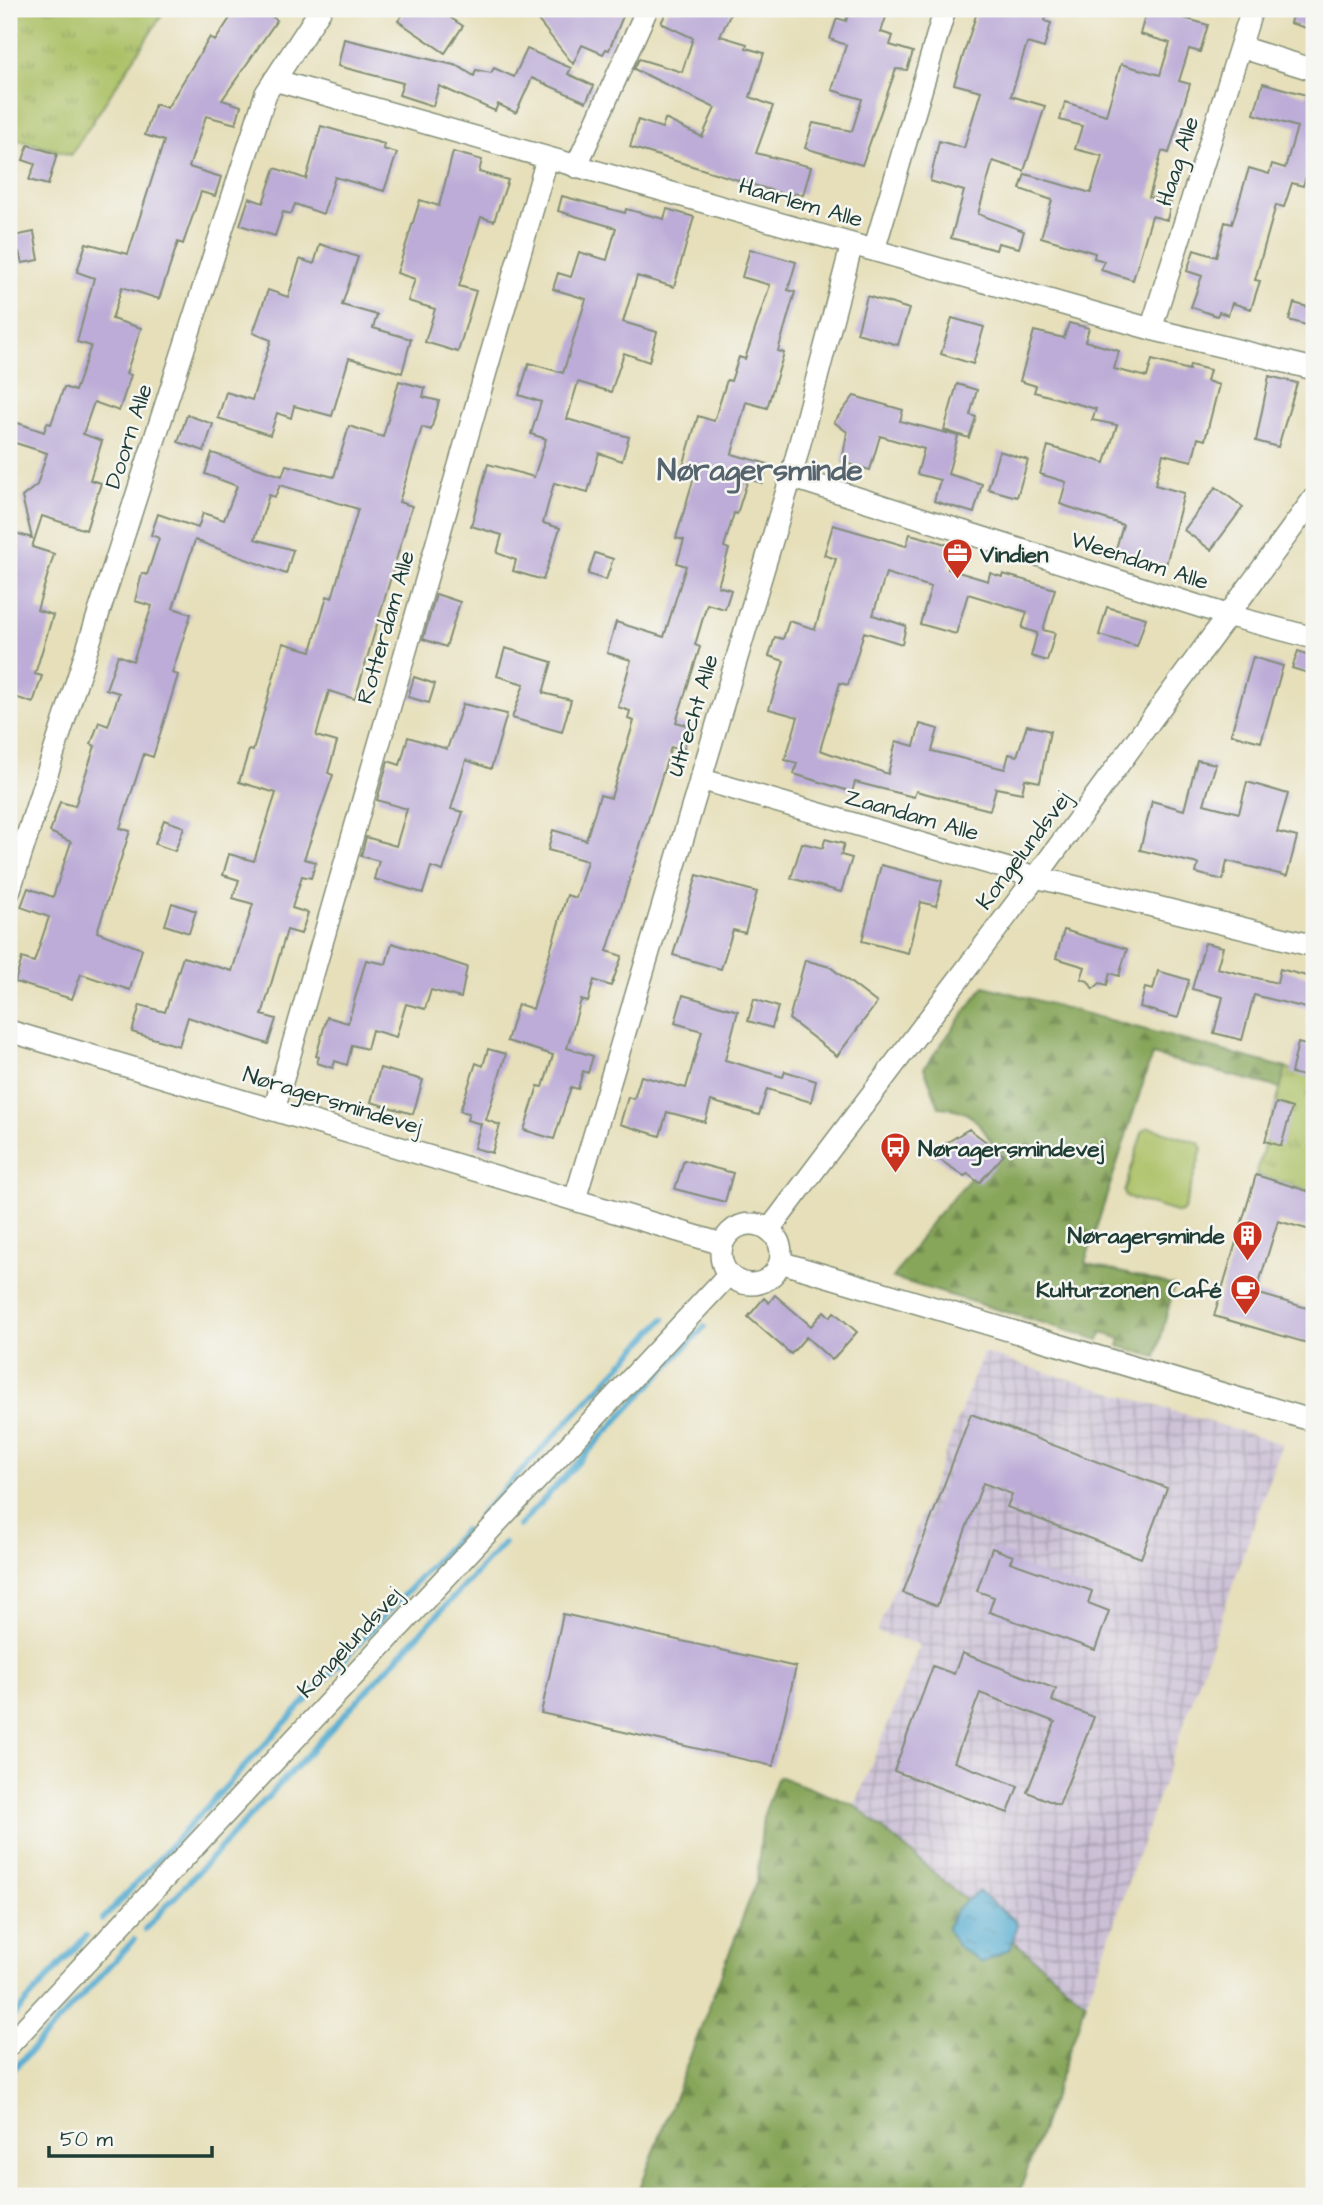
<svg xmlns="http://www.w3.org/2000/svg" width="1323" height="2205" font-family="'Architects Daughter',sans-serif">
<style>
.industrial{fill:url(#industrial-grid)}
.forest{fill:url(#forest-firs);stroke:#537247;stroke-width:2}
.park{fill:url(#park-tufts);stroke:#647e4c;stroke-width:2}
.garden{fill:#aac064;stroke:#647e4c;stroke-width:2}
.water{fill:url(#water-ripples);stroke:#397482;stroke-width:2}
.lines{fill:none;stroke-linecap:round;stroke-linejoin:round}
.stream{stroke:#53abd0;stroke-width:6}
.building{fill:#bcacd7}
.minor-casing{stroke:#828e77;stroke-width:24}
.minor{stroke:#fff;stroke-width:21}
.labels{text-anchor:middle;stroke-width:5;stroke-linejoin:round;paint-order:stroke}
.street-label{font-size:23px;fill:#1f3d34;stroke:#f6f6f2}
.poi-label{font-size:23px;font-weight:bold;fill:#1f3d34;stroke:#f6f6f2;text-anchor:start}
.district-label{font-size:30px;font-weight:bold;fill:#56646d;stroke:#f6f6f2}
</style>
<defs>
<pattern id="industrial-grid" width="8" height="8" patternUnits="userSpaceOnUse" patternTransform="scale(1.75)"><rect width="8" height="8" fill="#cbbfd5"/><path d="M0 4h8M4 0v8" fill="none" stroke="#a49cae"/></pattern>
<pattern id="forest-firs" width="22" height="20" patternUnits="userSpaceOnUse" patternTransform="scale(1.75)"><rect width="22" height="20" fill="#87a65a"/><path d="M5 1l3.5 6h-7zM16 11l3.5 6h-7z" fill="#6e884b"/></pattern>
<pattern id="park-tufts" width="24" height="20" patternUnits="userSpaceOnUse" patternTransform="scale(1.75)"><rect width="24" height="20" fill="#aac064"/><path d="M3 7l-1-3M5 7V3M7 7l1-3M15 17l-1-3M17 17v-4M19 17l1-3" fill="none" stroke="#8a9d53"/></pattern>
<pattern id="water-ripples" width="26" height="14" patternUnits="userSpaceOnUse" patternTransform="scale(1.75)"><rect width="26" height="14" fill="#53abd0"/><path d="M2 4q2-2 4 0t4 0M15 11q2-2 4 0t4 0" fill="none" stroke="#448caa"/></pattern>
</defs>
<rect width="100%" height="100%" fill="#f6f6f2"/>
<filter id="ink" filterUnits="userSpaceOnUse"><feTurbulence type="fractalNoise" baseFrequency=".0143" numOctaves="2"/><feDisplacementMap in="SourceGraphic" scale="14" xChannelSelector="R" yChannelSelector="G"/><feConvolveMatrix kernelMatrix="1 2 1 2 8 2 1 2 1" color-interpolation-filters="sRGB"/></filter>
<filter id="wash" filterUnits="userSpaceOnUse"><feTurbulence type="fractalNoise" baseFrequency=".00686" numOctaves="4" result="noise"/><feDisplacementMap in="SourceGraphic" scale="28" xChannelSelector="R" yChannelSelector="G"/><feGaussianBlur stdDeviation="1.57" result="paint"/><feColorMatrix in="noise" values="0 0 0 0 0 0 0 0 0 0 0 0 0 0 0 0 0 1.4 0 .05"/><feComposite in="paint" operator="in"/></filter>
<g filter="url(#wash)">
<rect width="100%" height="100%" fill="#e6dfba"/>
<path class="industrial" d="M983,1353l299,91 -196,559 -231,-198 65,-160 -43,-13z"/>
<path class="forest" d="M984,986l302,82 -6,20 -128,-33 -67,208 89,23 -18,71 -37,-11 2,-7 -19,-7 -3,8 -206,-62 38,-56 65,-72c-16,-27 -24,-42 -57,-43l-15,-39z
M778,1776l77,29 231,198 -68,193h-381l120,-316 6,-63z"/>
<path class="park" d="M9,9h157l-95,146 -62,-18z
M1286,1068l28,8v117l-58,-18z"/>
<path class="garden" d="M1149,1127l50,16 3,6 -18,61 -5,3 -53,-16 -2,-5 19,-62z"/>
<path class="water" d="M978,1891l39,32 -6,25 -29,15 -25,-18 -10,-16 10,-20z"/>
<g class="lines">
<path class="stream" d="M478,1517l186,-198
M519,1526l185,-199
M102,1920l362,-390
M145,1929l359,-386
M9,2021l77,-85
M9,2074l125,-134"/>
</g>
<g id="blocks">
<path class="building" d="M236,9h24l17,11 -55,80 19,6 -5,18 -30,-8 -17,51 32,10 -6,19 -14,-4 -18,52 -5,-2 -19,57 -37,-12 -10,32 29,9 -15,46 5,1 -12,36 -25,-9 -11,32 19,7 -12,39 11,3 -15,47 -44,-14 -10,31 22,7 -17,56 16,5 -18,59 7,2 -9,27 -24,-8v-164l23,7 -10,-41 15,-12 10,-32 -38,-12v-21l35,12 3,-9 4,1 13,-37 11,4 16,-45 -14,-4 17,-64 -17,-6 9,-29 42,11 36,-113 -19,-6 10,-31 12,4 43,-71 5,4z
M407,9h30l26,17 -18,27 -47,-32z
M529,9h97l-17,41 -3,-1 -3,5 -21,-9 -9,19z
M668,9h65l-13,27 27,8 -1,4 18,5 -14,44 23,9 -17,47 55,14 -8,28 -8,-2 -2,4 -163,-50 8,-27 24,8 3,-9 37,18 13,-29 -81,-39 5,-10 43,13 11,-34 -32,-15z
M850,9h21l16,5 -6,18 12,4 -3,9 23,7 -6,18 -11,-1 -34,96 -57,-17 8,-25 39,8 10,-32 -30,-9 14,-45 -16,-6 7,-21 9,3z
M978,9h70l-3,12 6,2 -7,25 -17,-5 -16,53 34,10 -21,65 -31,-10 -15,53 46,17 -5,17 -21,-5 -2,7 -45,-12 13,-47 -34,-10 9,-40 25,7 17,-57 -27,-7z
M1147,9h24l-1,5 38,11 -8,27 -11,-3 -10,32 11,3 -21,69 -7,-2 -13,46 22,6 -4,17 -15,-4 -19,64 -32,-10 3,-9 -10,-3 1,-5 -54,-16 11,-37 -32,-11 5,-15 66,19 11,-37 -27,-7 7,-23 -22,-6 5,-18 41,13 15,-51 39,11 10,-32 -30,-9z
M1294,9h17l-5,19 -16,-5z
M344,39l114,27 16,10 2,-6 15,3 3,-5 20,9 13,-28 44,19 -3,6 26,12 -8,16 -54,-24 -16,35 -18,-9 -3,7 -56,-25 -6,20 -34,-11 4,-12 -65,-17z
M1263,83l43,12 4,-12 4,1v66l-11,36 -11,-3 -8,24 -8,-2 -21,75 5,1 -9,28 -19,-6 -4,12 -9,-3 -2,4 -26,-9 11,-31 -15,-5 7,-21 22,7 9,-35 7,2 17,-56 20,6 3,-10 13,4 12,-41 -43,-13z
M321,126l63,18 -1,5 14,4 -13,38 -49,-14 -12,37 -28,-10 -4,10 -8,-2 -8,24 -35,-11 9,-27 14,5 12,-35 31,11z
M28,145l29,9 -9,31 -19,-5 6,-16 -12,-4z
M453,152l29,8 -3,12 29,8 -14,41 -13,-4 -22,69 17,5 -18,61 -33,-10 10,-33 -27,-8 7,-22 -18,-6 23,-73 19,6z
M562,196l63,17 1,-4 38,10 3,-10 27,8 -20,70 -37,-11 -14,46 34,10 -8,30 -25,-9 -13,39 -33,-10 -11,37 62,18 -7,24 -23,-8 -11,39 -34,-9 -11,40 17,5 -17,52 -30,-9 3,-11 -19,-7 5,-18 -31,-9 17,-62 46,13 12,-38 -15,-5 10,-32 -22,-7 10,-32 34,10 23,-74 -33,-10 5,-16 13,4 8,-25 28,8 9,-32 -58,-17z
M34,232l5,28 -17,3 -3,-11 -10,2v-17z
M320,244l38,13 -16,48 35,10 -4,13 38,11 -9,34 -53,-15 -17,58 -38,-10 -3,12 -14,-5 -7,22 -52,-17 8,-26 26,8 19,-60 -18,-7 15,-43 20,7 12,-38 14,5z
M750,249l46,13 -8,28 7,2 -17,59 6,2 -17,55 -21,-6 -14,52 36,10 -6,19 -14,-4 -11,35 -3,-1 -10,34 5,2 -11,37 13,4 -6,19 -18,-5 -12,41 5,2 -24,75 15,4 -8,25 -12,-4 -64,204 15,5 -11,30 -17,-6 -6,22 -7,-2 -14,48 26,8 -5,17 -5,-2 -5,18 -7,-2 -17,52 -30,-9 14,-44 5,1 10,-32 -46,-14 11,-37 15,5 34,-114 9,3 11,-37 -39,-11 5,-20 33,10 14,-45 11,3 23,-77 -6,-2 2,-8 -12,-4 13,-47 -24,-7 9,-31 48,15 22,-71 -9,-3 7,-23 -8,-2 18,-61 -13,-4 17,-57 16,5 13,-41 4,1 8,-24 6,2 25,-74 -28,-8z
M867,296l42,13 -11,36 -41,-12z
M1294,303l17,5 -5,17 -17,-5z
M952,318l32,9 -11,37 -32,-10z
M1069,323l20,5 -4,13 34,10 -5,18 33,8 5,-17 37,10 1,-5 20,5 -3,11 12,4 -14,55 -7,-2 -6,23 -29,-7 -8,31 29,8 -18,72 -51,-13 8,-27 -63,-21 6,-22 -26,-8 8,-28 57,17 12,-38 -25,-5 4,-11 -62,-17 2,-6 -16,-5 14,-50 30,7z
M1269,376l28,7 -19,64 -22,-6z
M399,381l26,7 -2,9 16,4 -8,29 -9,-3 -23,75 13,4 -57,193 -26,-8 -13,45 21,6 -9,31 5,2 -29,84 12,3 -5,16 -9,-2 -10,32 16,5 -7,21 -14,-4 -25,85 14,4 -8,25 -80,-27 -9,29 -47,-14 8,-27 25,7 18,-55 49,14 21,-67 -20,-6 6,-18 -16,-5 6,-21 25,7 22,-68 -37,-11 10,-32 4,1 30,-108 28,8 16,-55 5,2 26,-89 -78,-24 -5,12 -6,-2 -14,44 38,11 -7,24 -91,-34 -22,68 18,6 -19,59 6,2 -25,82 -9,-3 -24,74 10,3 -33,101 45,17 -12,41 -49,-16 -9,25 -57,-17 7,-24 12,4 15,-45 -28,-10 7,-19 25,9 18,-55 -21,-10 10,-30 15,4 20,-60 -4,-2 8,-22 9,4 11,-33 -13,-4 12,-34 15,6 19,-55 -17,-5 7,-28 5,2 12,-37 -8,-3 7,-21 40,14 5,-15 21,7 13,-34 -32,-12 7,-21 70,23 4,-11 48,12 15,-51 34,11z
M957,384l20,6 -7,25 6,2 -7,21 -25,-8z
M854,396l49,14 -3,11 58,15 -10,38 34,10 -8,29 -40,-12 6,-21 -23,-6 7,-25 -44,-13 -10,34 -28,-8 5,-30 -13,-10z
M187,415l26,9 -9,27 -26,-9z
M999,451l29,9 -11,37 -29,-8z
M1216,487l27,20 -32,43 -27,-20z
M833,525l73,21 4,-12 26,7 18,6 -6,22 40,12 2,-8 12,4 1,-3 52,15 -12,41 12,3 -8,28 -16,-5 6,-23 -15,-5 5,-16 -59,-18 -12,40 -36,-10 11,-37 -45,-14 -13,42 33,11 -4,18 -38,-12 -16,53 -8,-2 -20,67 68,24 8,-33 18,5 6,-22 18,5 -6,22 73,18 4,-15 8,2 10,-31 23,6 -10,51 -15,-3 -3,14 -26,-5 -6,22 -74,-19 -2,6 -59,-15 -3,10 -58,-18 3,-11 -12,-3 13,-43 -29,-8 15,-48 -15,-5 6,-19 8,2 6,-18 26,8 21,-70 -12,-4z
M595,553l18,6 -7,21 -18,-6z
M436,594l24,8 -14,45 -23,-8z
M1107,607l39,11 -9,28 -38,-11z
M505,648l47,14 -9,31 28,7 -9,32 -50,-14 12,-34 -27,-8z
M1298,651l16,6v18l-22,-7z
M1253,657l30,9 -22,76 -30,-8z
M414,677l21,7 -6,19 -21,-6z
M463,704l44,10 -16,55 -25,-9 -15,49 12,3 -20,59 -12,-4 -8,26 -49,-14 5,-18 -18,-5 5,-19 30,9 11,-37 -30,-9 11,-39 12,4 8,-28 39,12z
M1197,760l19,4 -12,40 35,9 8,-31 41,12 -11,38 20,5 -10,39 -60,-15 -4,19 -27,-7 2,-9 -58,-14 12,-49 32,9z
M164,820l20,7 -9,24 -20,-7z
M825,839l19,5 -3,11 11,3 -11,34 -50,-14 11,-35 21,5z
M881,865l61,16 -6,25 -15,-4 -13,51 -46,-12z
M697,875l60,17 -12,41 -12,-3 -12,39 -48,-14z
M172,903l24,8 -7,22 -24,-8z
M1064,930l63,19 -8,27 -9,-3 -3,12 -7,-2 -7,6 -5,-8 -7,-2 4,-12 -29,-9z
M392,943l75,24 -6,31 -30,-8 -6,19 -19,-5 -10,33 -24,-7 -5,19 -15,-4 -5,20 -12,-4 -2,7 -16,-5 2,-6 -3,-1 11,-39 21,6 18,-63 20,4z
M1205,943l18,4 -6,21 60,15 3,-14 34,9v32l-60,-15 -12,45 -28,-7 9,-36 -31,-8z
M805,960l25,7 47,36 -40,53 -48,-37z
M1158,971l31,9 -11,38 -38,-11 5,-19 8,2z
M683,995l55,16 -13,49 58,17 2,-6 31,10 -5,21 -44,-13 -8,26 -48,-14 -6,21 -38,-10 -7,24 -40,-12 8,-27 6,2 7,-23 45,12 16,-57 -27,-8z
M754,999l24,8 -6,21 -24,-7z
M1298,1043l16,4v12l-6,18 -17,-4z
M488,1049l18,5 -20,66 14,5 -8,28 -18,-5 7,-24 -14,-4 2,-7 -9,-2 16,-48 7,3z
M380,1068l43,12 -10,34 -42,-12z
M1276,1103l16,5 -11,38 -16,-5z
M969,1129l35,26 -25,28 -11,-9 -4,2 -34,-23z
M684,1160l49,13 -8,29 -50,-13z
M1256,1175l58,18v38l-36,-10 -22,72 58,17v35l-100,-29z
M775,1295l36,31 13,-15 6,6 4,-5 23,20 -25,28 -26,-23 -15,17 -43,-37 16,-19 5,5z
M971,1414l196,74 -26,70 -134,-51 5,-13 -29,-11 -46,123 -34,-13z
M992,1548l21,8 -3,6 82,29 -4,12 21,8 -14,39 -106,-38 5,-15 -17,-6z
M563,1614l233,53 -23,99 -232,-53z
M962,1653l94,36 -4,12 42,16 -35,88 -32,-13 28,-70 -75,-29 -26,69 64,24 -10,27 -114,-42 39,-105 21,8z"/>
</g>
</g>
<g filter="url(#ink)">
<use href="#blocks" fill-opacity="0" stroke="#828e77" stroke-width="2"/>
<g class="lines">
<defs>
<path id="minor" d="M1240,47l74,23
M274,80l877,249 163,40
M576,167l71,-158
M874,250l71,-241
M1151,329l101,-320
M791,477l439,139 84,22
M700,779l336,98 278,69
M9,892l257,-799 55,-84
M9,1031l713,213
M274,1110l273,-951
M575,1199l216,-722 61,-233
M721 1254a30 30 0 1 1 60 0a30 30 0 1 1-60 0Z
M769,1230l267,-353 278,-379
M780,1262l534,159
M9,2045l719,-770"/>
</defs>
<use href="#minor" class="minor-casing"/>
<use href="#minor" class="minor"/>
</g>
</g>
<defs>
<symbol id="office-pin" viewBox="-11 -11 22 30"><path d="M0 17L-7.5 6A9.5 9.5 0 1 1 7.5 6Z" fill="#c8321e" stroke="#f6f6f2"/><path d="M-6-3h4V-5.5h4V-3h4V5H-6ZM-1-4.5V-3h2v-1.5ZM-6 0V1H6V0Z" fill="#fff"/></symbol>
<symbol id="bus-pin" viewBox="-11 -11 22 30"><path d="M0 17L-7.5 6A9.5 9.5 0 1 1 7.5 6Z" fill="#c8321e" stroke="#f6f6f2"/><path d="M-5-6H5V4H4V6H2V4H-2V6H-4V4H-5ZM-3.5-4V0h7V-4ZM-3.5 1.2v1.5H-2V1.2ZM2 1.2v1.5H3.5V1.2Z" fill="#fff"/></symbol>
<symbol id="building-pin" viewBox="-11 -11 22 30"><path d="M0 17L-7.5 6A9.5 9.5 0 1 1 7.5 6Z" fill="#c8321e" stroke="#f6f6f2"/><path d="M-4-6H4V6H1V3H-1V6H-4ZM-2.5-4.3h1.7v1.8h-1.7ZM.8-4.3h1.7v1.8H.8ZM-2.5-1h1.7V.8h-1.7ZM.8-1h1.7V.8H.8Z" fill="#fff"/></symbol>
<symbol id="cafe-pin" viewBox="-11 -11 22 30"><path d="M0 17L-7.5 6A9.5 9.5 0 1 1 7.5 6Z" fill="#c8321e" stroke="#f6f6f2"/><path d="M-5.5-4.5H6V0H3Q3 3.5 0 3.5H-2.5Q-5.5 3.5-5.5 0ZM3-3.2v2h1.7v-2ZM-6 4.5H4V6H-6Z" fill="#fff"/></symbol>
</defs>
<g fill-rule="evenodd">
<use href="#office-pin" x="940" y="536" width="35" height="47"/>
<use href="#bus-pin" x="878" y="1130" width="35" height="47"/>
<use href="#building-pin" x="1230" y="1218" width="35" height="47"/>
<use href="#cafe-pin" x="1228" y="1272" width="35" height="47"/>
</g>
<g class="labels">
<g class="street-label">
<text transform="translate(1177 161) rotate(-72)" y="8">Haag Alle</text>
<text transform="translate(801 202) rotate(16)" y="8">Haarlem Alle</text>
<text transform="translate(128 436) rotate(-72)" y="8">Doorn Alle</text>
<text transform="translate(1140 560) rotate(18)" y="8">Weendam Alle</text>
<text transform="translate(385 627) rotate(-74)" y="8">Rotterdam Alle</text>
<text transform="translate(692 715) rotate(-73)" y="8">Utrecht Alle</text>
<text transform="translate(912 814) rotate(16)" y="8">Zaandam Alle</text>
<text transform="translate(1023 850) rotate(-53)" y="8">Kongelundsvej</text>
<text transform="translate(333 1100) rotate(17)" y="8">Nøragersmindevej</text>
<text transform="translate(349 1642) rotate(-47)" y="8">Kongelundsvej</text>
</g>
<g class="poi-label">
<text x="980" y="562">Vindien</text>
<text x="918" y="1156">Nøragersmindevej</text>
<text x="1225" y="1243" text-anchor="end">Nøragersminde</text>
<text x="1222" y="1297" text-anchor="end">Kulturzonen Café</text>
</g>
<g class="district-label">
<text x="760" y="480">Nøragersminde</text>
</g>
</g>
<rect width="1323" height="2205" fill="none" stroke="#f6f6f2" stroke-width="35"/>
<path d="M49 2146v10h163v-10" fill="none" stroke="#1f3d34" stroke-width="3.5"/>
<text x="60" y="2146" font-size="21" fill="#1f3d34" stroke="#f6f6f2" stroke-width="5" paint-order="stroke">50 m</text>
</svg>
